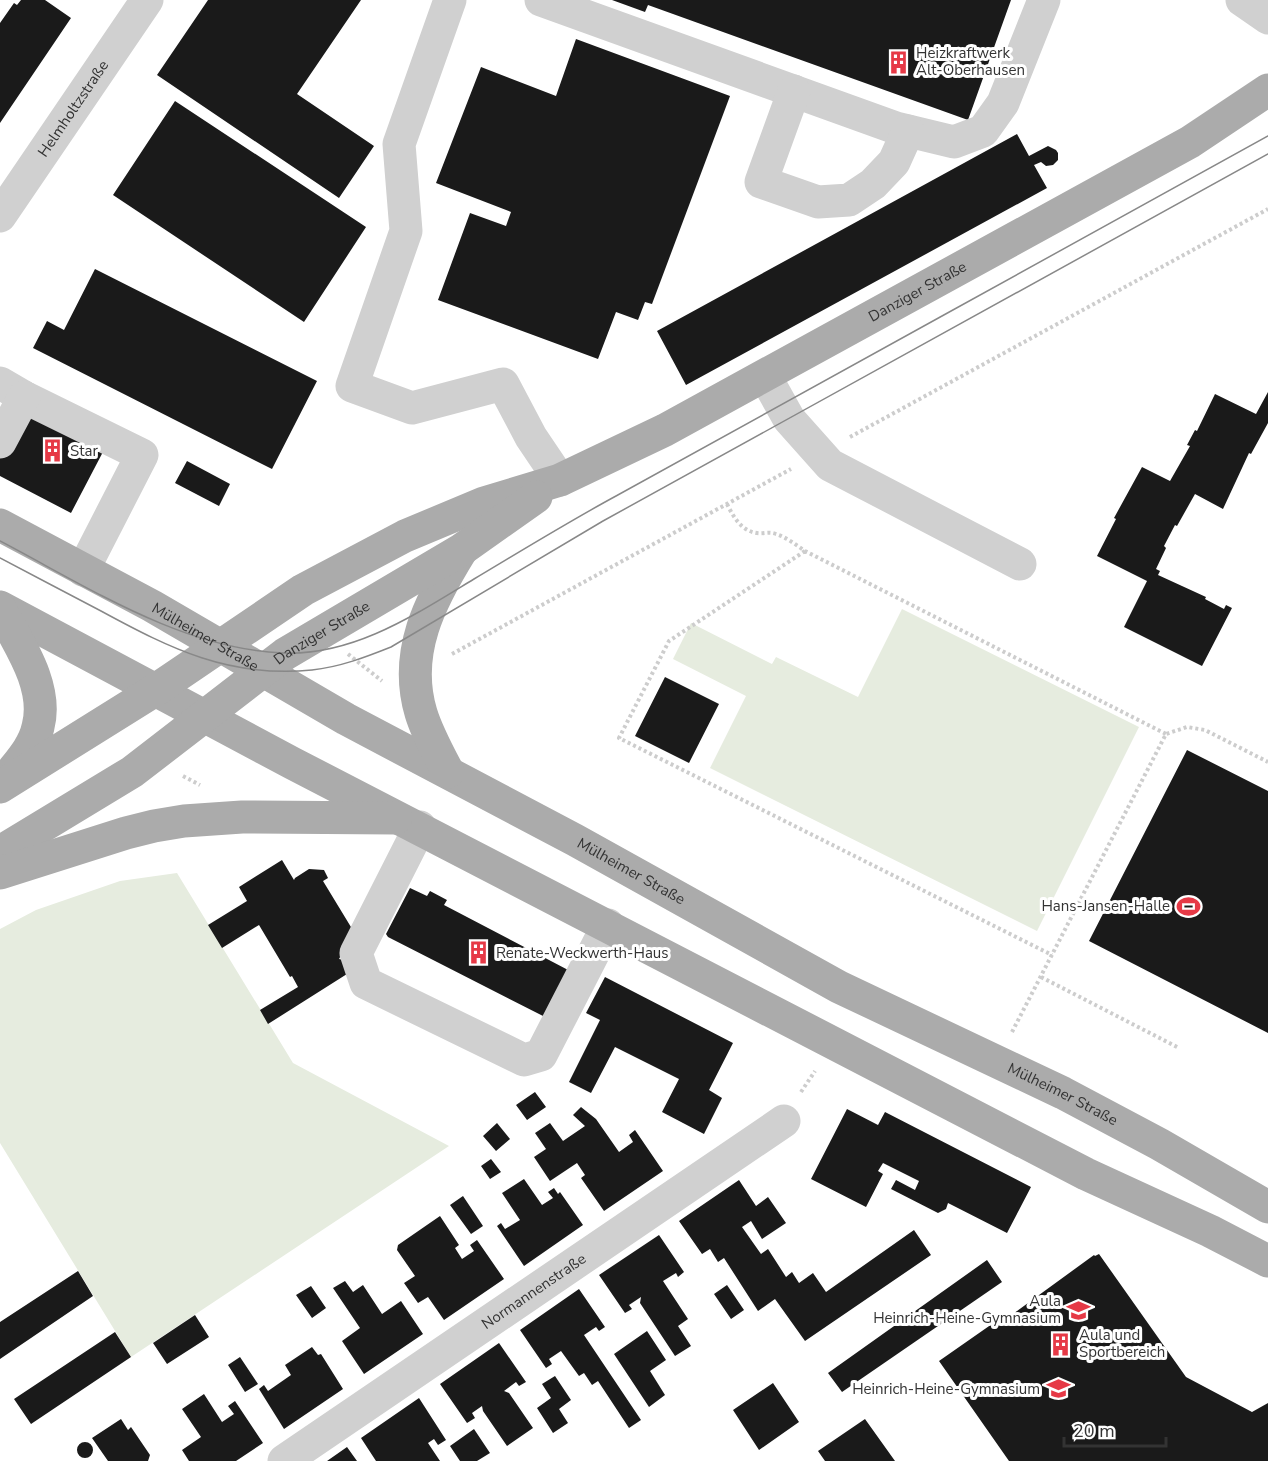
<svg xmlns="http://www.w3.org/2000/svg" width="1268" height="1461" font-family="'Nunito Sans',sans-serif">
<style>
.green{fill:#e6ecdf}
.building{fill:#1a1a1a}
.lines{fill:none;stroke-linecap:round;stroke-linejoin:round}
.path{stroke:#cdcdcd;stroke-width:4;stroke-dasharray:3 3;stroke-linecap:butt}
.minor{stroke:#d0d0d0;stroke-width:33}
.major{stroke:#ababab;stroke-width:33}
.tram{stroke:#888;stroke-width:1.5}
.labels{text-anchor:middle;stroke-width:6;stroke-linejoin:round;paint-order:stroke}
.poi-label{font-size:15px;fill:#333;stroke:#fff;text-anchor:start}
.street-label{font-size:15px;fill:#333;stroke:#fff}
</style>
<rect width="100%" height="100%" fill="#fff"/>
<path class="green" d="M902,609l237,118 -102,204 -327,-163 36,-72 -73,-37 18,-36 81,41 4,-7 82,40z
M177,873l116,190 156,83 -318,211 -131,-214v-214l36,-19 84,-29z"/>
<path class="building" d="M21,0h24l26,18 -71,105v-100l14,-20 3,2z
M208,0h153l-64,94 77,52 -35,52 -182,-123z
M612,0h399l-43,120 -320,-115 -3,7z
M576,39l154,57 -78,208 -7,-2 -7,18 -22,-8 -18,47 -160,-59 32,-87 36,13 5,-14 -75,-29 45,-116 75,29z
M175,101l191,126 -62,95 -191,-127z
M1017,134l12,22 19,-10 8,4 2,3v7l-5,5 -7,1 -5,-4 -7,3 13,23 -361,197 -29,-54z
M95,269l222,112 -45,88 -239,-121 14,-27 17,9z
M1268,392v31l-17,31 -2,-1 -26,56 -28,-15 -18,32 -2,-1 -11,21 2,2 -10,21 4,2 -2,4 48,22 -1,2 19,10 2,-4 6,3 -30,58 -78,-39 23,-46 -50,-25 19,-37 -2,-1 28,-51 28,14 20,-35 -3,-1 8,-15 2,1 18,-37 41,20z
M0,409l116,18 -45,86 -71,-37z
M187,461l43,23 -11,22 -44,-23z
M665,677l54,27 -30,59 -54,-27z
M1187,750l81,41v242l-179,-92z
M282,860l12,20 1,-2 14,-9 15,1 4,8 -5,3 31,51 -15,27 5,1 3,14 -79,50 -8,-14 38,-23 -6,-11 -2,1 -31,-52 -37,23 -14,-23 39,-24 -8,-14z
M410,888l17,8 3,-5 17,9 -3,5 126,66 -25,46 -157,-80 -2,-3z
M605,977l128,66 -24,47 13,8 -18,36 -42,-22 17,-33 -64,-32 -24,46 -22,-11 31,-62 -14,-7z
M535,1092l11,15 -19,13 -11,-15z
M581,1107l15,12 23,33 14,-10 -4,-7 6,-5 28,41 -59,40 -23,-33 4,-3 -8,-12 -27,18 -16,-24 12,-8 -11,-16 15,-10 13,18 22,-15 -12,-11z
M847,1109l31,16 7,-13 146,75 -24,46 -59,-30 -2,6 -8,4 -47,-24 5,-9 19,10 4,-9 -36,-18 -5,8 5,3 -17,33 -55,-28z
M497,1123l13,16 -14,12 -13,-15z
M491,1159l10,13 -11,7 -9,-13z
M524,1179l18,26 11,-7 -5,-6 6,-4 4,6 2,-2 23,33 -59,41 -27,-40 4,-3 4,6 15,-9 -18,-27z
M739,1180l17,26 12,-9 18,26 -24,16 -11,-18 -9,6 19,27 7,-5 18,28 6,-5 7,11 14,-10 13,19 88,-62 17,25 -126,86 -30,-42 -17,12 -34,-53 -6,4 -8,-13 -8,5 -23,-33z
M463,1196l20,30 -12,8 -21,-29z
M440,1216l19,29 -4,3 7,11 12,-8 -4,-6 7,-5 27,39 -60,41 -16,-23 -10,6 -14,-20 11,-7 -18,-26 1,-5z
M659,1235l25,37 -6,5 -2,-4 -13,8 25,38 -10,7 13,20 -16,10 -35,-53 1,-6 -12,8 3,4 -7,4 -26,-38z
M1099,1254l87,123 66,35 16,-9v58h-259l-70,-100 53,-37 3,3 99,-72 1,1z
M987,1260l15,22 -160,110 -14,-19z
M78,1271l15,25 -93,63v-37z
M345,1281l8,11 10,-7 19,29 19,-13 22,33 -59,40 -22,-33 18,-13 -27,-40z
M727,1285l17,25 -13,9 -17,-25z
M311,1286l15,22 -14,10 -16,-23z
M579,1289l26,38 -6,4 -3,-4 -12,8 57,85 -12,8 -31,-47 -6,4 -8,-12 -5,3 -18,-25 -12,8 3,5 -6,4 -26,-38z
M195,1315l14,22 -42,27 -14,-21z
M647,1331l19,29 -16,11 15,24 -16,12 -35,-53z
M115,1332l16,25 -100,67 -17,-25z
M499,1343l27,39 -7,4 -3,-4 -12,9 5,2 24,35 -26,18 -24,-35 -1,-5 -10,7 3,5 -8,5 -27,-39z
M312,1347l6,8 3,-1 22,35 -59,40 -25,-40 5,-4 4,6 23,-16 -6,-10z
M240,1357l18,27 -13,8 -17,-27z
M555,1376l16,24 -12,9 9,14 -15,10 -16,-25 14,-10 -9,-14z
M773,1383l26,39 -40,28 -26,-40z
M204,1394l18,28 12,-8 -6,-8 7,-5 28,42 -27,18h-47l-7,-11 19,-13 -19,-28z
M419,1398l27,42 -8,5 -4,-6 -6,4 12,18h-64l-15,-23z
M121,1419l7,11 3,-3 19,28 -2,6h-40l-16,-23z
M865,1419l30,42h-70l-7,-10z
M474,1429l16,24 -13,8h-17l-10,-15z
M77 1450a8 8 0 1 1 16 0a8 8 0 1 1-16 0Z
M347,1447l10,14h-30z"/>
<g class="lines">
<path class="path" d="M850,437l418,-228
M727,504c6,12 14,27 30,29 7,1 12,-2 19,1 10,3 20,11 29,17l361,183
M805,551l-136,90 -50,97 433,217
M348,654l34,27
M452,654l339,-185
M183,776l17,9
M1041,977l138,71
M1012,1032l154,-298 21,-7 18,3 63,32
M801,1092l14,-21"/>
<g class="minor">
<path d="M450,0l-51,144 7,87 -54,155 60,22 91,-24 28,53 29,43"/>
<path d="M541,0l355,128 58,14 29,-11 20,-28 41,-103"/>
<path d="M1242,0l26,18"/>
<path d="M794,91l-33,91 57,20 31,-2 24,-16 21,-22 14,-31"/>
<path id="s1" d="M0,216l147,-216"/>
<path d="M765,376l24,43 41,46 190,99"/>
<path d="M0,383l24,14 118,58 -59,115"/>
<path d="M0,442l24,-45"/>
<path d="M420,827l-64,126 10,30 158,77 17,-5 67,-130"/>
<path id="s2" d="M284,1461l500,-340"/>
</g>
<g class="major">
<path id="s3" d="M0,525l152,81 194,113 229,121 264,147 224,106 96,51 109,63"/>
<path d="M0,607l292,156 794,411 124,57 58,30"/>
<path d="M0,609c18,34 49,77 38,118 -4,19 -18,34 -29,48"/>
<path d="M448,772c-10,-19 -21,-39 -27,-59 -18,-60 9,-112 40,-162"/>
<path id="s4" d="M0,787l157,-98 146,-99 102,-54 79,-33 76,-23 105,-50 525,-288 78,-52"/>
<path id="s5" d="M0,852l132,-80 153,-118 176,-104 75,-53"/>
<path d="M0,873l126,-40 28,-7 30,-5 58,-4 154,1"/>
</g>
<path class="tram" d="M0,541c88,46 182,108 283,112 71,3 133,-39 191,-74 47,-28 94,-57 142,-83 217,-120 435,-240 652,-360
M0,558c34,18 67,35 101,53 70,38 128,67 211,59 28,-3 54,-13 79,-23l212,-126 665,-367"/>
</g>
<defs>
<symbol id="building-bare" viewBox="-9 -9 18 18"><path d="M-4-6H4V6H1V3H-1V6H-4ZM-2.5-4.3h1.7v1.8h-1.7ZM.8-4.3h1.7v1.8H.8ZM-2.5-1h1.7V.8h-1.7ZM.8-1h1.7V.8H.8Z" fill="#e63946" stroke="#fff" stroke-width="2.5" paint-order="stroke"/></symbol>
<symbol id="stadium-bare" viewBox="-9 -9 18 18"><path d="M0-5a6.5 5 0 1 0 0 10a6.5 5 0 1 0 0-10ZM-3.5-1.8h7v3.6h-7Z" fill="#e63946" stroke="#fff" stroke-width="2.5" paint-order="stroke"/></symbol>
<symbol id="school-bare" viewBox="-9 -9 18 18"><path d="M0-5L7-2L0 1L-7-2ZM-4 1L0 2.5L4 1V4Q0 6-4 4Z" fill="#e63946" stroke="#fff" stroke-width="2.5" paint-order="stroke"/></symbol>
</defs>
<g fill-rule="evenodd">
<use href="#building-bare" x="882" y="46" width="33" height="33"/>
<use href="#building-bare" x="36" y="434" width="33" height="33"/>
<use href="#stadium-bare" x="1172" y="890" width="33" height="33"/>
<use href="#building-bare" x="462" y="936" width="33" height="33"/>
<use href="#school-bare" x="1062" y="1294" width="33" height="33"/>
<use href="#building-bare" x="1044" y="1328" width="33" height="33"/>
<use href="#school-bare" x="1042" y="1372" width="33" height="33"/>
</g>
<g class="labels">
<g class="poi-label">
<text x="916" y="58">Heizkraftwerk<tspan x="916" dy="17">Alt-Oberhausen</tspan></text>
<text x="70" y="456">Star</text>
<text x="1170" y="911" text-anchor="end">Hans-Jansen-Halle</text>
<text x="496" y="958">Renate-Weckwerth-Haus</text>
<text x="1061" y="1306" text-anchor="end">Aula<tspan x="1061" dy="17">Heinrich-Heine-Gymnasium</tspan></text>
<text x="1079" y="1340">Aula und<tspan x="1079" dy="17">Sportbereich</tspan></text>
<text x="1040" y="1394" text-anchor="end">Heinrich-Heine-Gymnasium</text>
</g>
<g class="street-label">
<text dy="5" stroke="none"><textPath href="#s1" startOffset="130">Helmholtzstraße</textPath></text>
<text dy="5" stroke="none"><textPath href="#s4" startOffset="1046">Danziger Straße</textPath></text>
<text dy="5" stroke="none"><textPath href="#s5" startOffset="390">Danziger Straße</textPath></text>
<text dy="5" stroke="none"><textPath href="#s3" startOffset="234">Mülheimer Straße</textPath></text>
<text dy="5" stroke="none"><textPath href="#s3" startOffset="720">Mülheimer Straße</textPath></text>
<text dy="5" stroke="none"><textPath href="#s3" startOffset="1206">Mülheimer Straße</textPath></text>
<text dy="5" stroke="none"><textPath href="#s2" startOffset="302">Normannenstraße</textPath></text>
</g>
</g>
<path d="M1064 1437v9h102v-9" fill="none" stroke="#333333" stroke-width="3"/>
<text x="1073" y="1437" font-size="18" fill="#333333" stroke="#ffffff" stroke-width="4.5" paint-order="stroke">20 m</text>
</svg>
